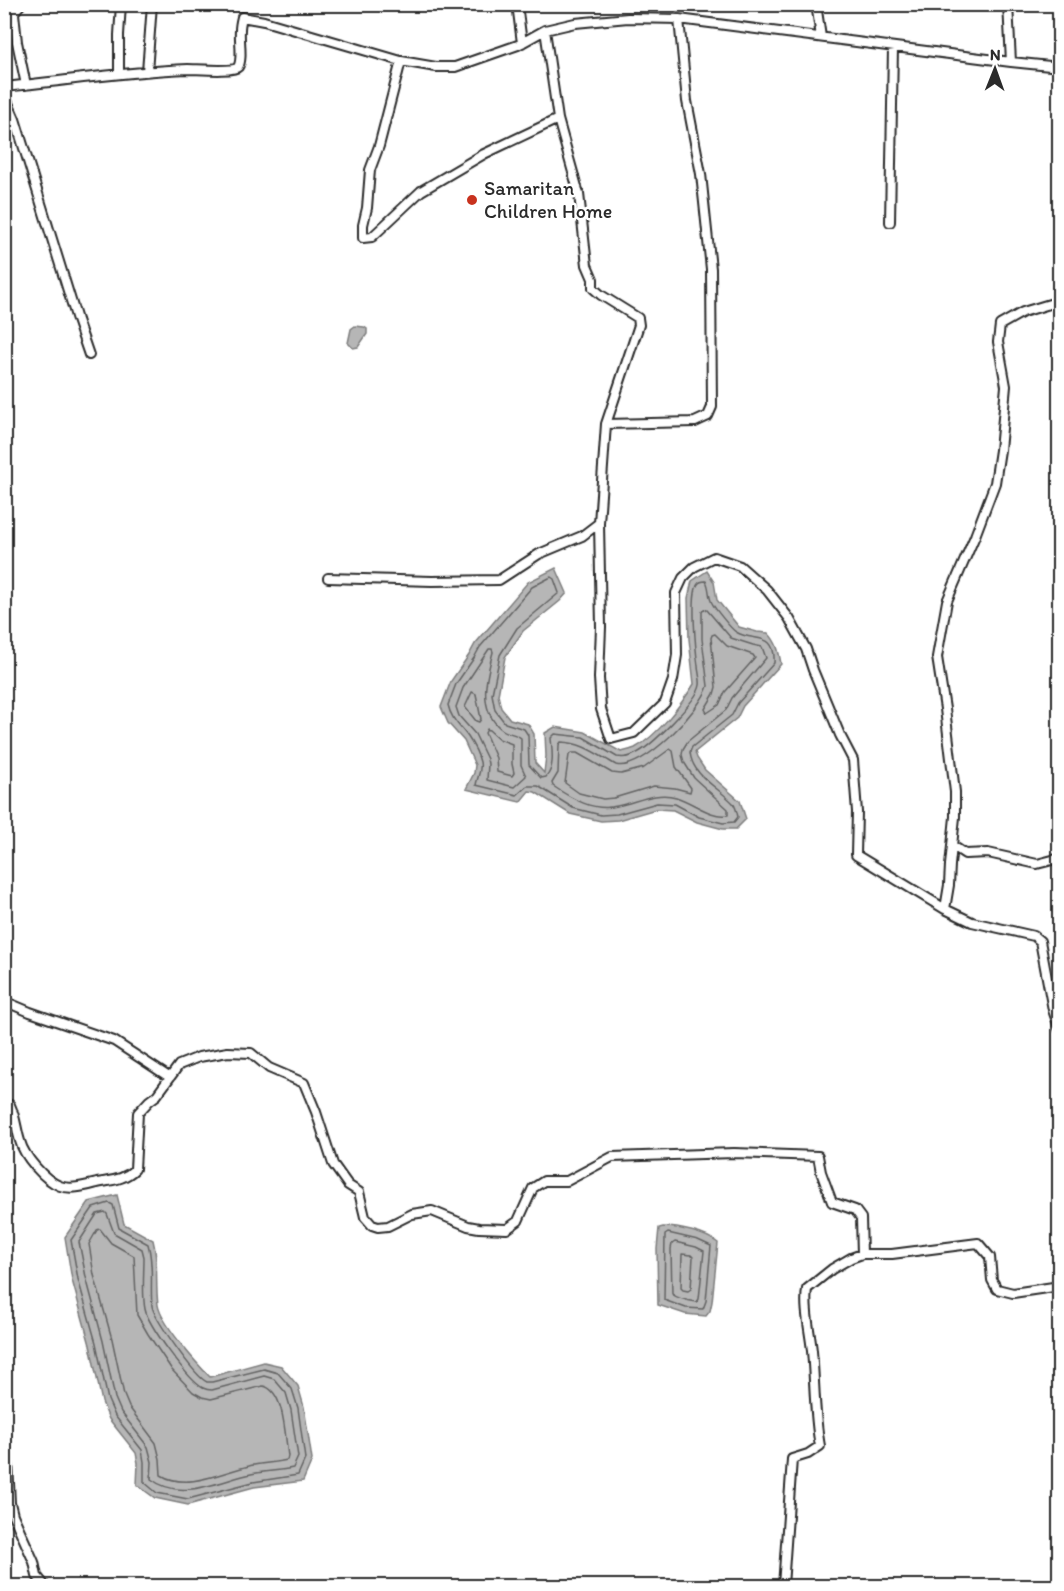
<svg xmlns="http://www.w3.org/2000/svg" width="1064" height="1591" font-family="Itim,sans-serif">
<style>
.water{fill:#b6b6b6;stroke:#7e7e7e;stroke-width:1.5}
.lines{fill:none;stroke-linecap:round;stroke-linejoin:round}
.shore{stroke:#636363;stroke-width:1.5}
.minor-casing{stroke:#2b2b2b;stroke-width:12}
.minor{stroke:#fff;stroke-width:8}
.poi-dot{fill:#c8321e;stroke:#fff;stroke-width:2}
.labels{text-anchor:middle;stroke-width:5;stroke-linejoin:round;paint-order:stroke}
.poi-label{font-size:20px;fill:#2b2b2b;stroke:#fff;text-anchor:start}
</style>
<rect width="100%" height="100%" fill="#fff"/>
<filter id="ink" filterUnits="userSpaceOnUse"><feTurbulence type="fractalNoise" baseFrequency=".0167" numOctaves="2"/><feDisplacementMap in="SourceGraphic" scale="12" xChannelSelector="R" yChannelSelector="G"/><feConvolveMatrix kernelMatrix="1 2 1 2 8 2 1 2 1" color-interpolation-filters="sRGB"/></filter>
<g filter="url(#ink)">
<path class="water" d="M355,326l9,1 3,2v5l-9,13 -5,1 -5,-5 3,-14z
M556,568l11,25 -7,8 -37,30 -18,26 -7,38 3,13 9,11 18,5 6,10 1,29 9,10 2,-17 -1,-23 10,-6 30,5 36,20c4,-1 9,-2 14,-4 22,-12 46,-43 59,-64l-5,-45 -1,-41 4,-17 15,-10 7,11 3,18 22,27 18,5 11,1c9,9 11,19 13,31l-38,42 -6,12 -42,34 2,6 8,12 35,31 6,18 -10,10h-13l-26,-7 -24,-12 -17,-1 -38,11 -17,1 -31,-7 -35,-22 -6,-1 -9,11 -54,-13 8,-16 1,-8 -11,-24 -16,-18 -7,-16 10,-26 18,-26 6,-11 53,-62z
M117,1195l7,29 29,16c6,23 2,42 5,65 3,18 38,58 52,72l54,-15 17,4 17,20 6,21 8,53 -9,21 -49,6 -66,18 -33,-7 -18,-13 1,-22 -2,-10 -27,-34 -7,-17 -12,-57 -18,-65 -7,-43 24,-35z
M663,1227c16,0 43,6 55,16l-6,59 -2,9 -4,5 -21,-2 -27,-9 -1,-56 2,-21z"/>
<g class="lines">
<path class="shore" d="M551,577l3,2 5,14 -42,35 -17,27 -8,39 3,16 10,13 19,6 4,6 1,30 12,13 5,-1c9,-9 6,-27 5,-39l4,-4 28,3 34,20c6,1 13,0 18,-3 15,-6 63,-54 65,-69 1,-6 -2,-13 -2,-19 -2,-14 -8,-72 0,-82 2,-3 5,-3 8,-3 4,7 2,15 6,22 3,6 19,26 24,29 18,11 40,-2 38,31l-36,40 -6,12 -40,32 -2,5c2,24 28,35 43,51 3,4 4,9 5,14l-4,5 -11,1 -24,-6 -24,-13 -18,-1 -40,11 -16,1 -28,-7 -35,-22h-11l-10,9 -41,-10c1,-7 6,-15 4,-23 -2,-8 -8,-19 -12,-25 -8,-11 -17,-18 -20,-32l8,-21 18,-26 6,-11 52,-60z
M704,609l3,1 24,28 22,7 9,2 4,11 -34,40 -6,12 -38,31 -5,8 -1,6 2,7 10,16 34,31v6c-18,3 -35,-13 -52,-18 -20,-6 -39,5 -59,9 -23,6 -45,-7 -64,-20l-1,-3 6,-10 1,-28 2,-3c18,1 28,7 43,16 4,2 8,5 12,7 27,7 85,-56 92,-79l-6,-47v-27z
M715,634l12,12 26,9 2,3 -30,34 -6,13 -12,8 -2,-4 9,-15 2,-7 -5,-49 1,-3z
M489,649h3l1,3c-7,26 -15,56 7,76 6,6 15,5 21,10v27l5,11 -12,11 -27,-7 1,-16 -1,-5 -12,-25 -16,-18 -3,-9 7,-19z
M472,692l4,2 5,25 -2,3 -3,-1 -11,-14z
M487,729l2,1 10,9 13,5v20l2,9 -2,3 -15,-4 -1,-14 -11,-25z
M670,749l3,2 3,16 15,21 -1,4 -15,-4 -21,-2 -40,12 -11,1 -24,-6 -14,-10 4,-28 2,-2h6l35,20 9,1 23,-6z
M109,1203l4,2 6,23 29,16c6,21 2,41 4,62 2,12 43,71 55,76 2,0 3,0 5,0l52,-13 14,4 14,16 6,19 7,51 -7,16 -45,7 -65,17 -31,-6 -13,-11v-20l-2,-12 -27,-34 -7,-16 -12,-57 -18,-64 -7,-39 22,-32z
M105,1212l2,2 7,19 28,16 2,8c0,16 -2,37 1,52 3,16 44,72 58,79 4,2 5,2 9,2l52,-14 10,3 12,14 5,17 7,47 -5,11c-14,3 -28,3 -42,6 -32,7 -70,28 -100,5l1,-17 -4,-15 -27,-35 -6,-14 -12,-57 -17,-64 -7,-35 18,-28z
M100,1229l11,14 23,13 3,59 11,19 24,36 21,22 9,5 9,2 52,-13c22,4 22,52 25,70l-1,4c-13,3 -26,3 -38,6 -27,6 -62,25 -88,9l-1,-16 -4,-16 -27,-36 -5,-12 -12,-56 -18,-64 -5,-31 8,-14z
M668,1233l30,7 13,6 -5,55 -3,8 -17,-1 -22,-8 1,-65z
M675,1242l21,5 8,4 -5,48 -2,3c-8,-1 -19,-3 -25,-8l-1,-45 1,-5z
M682,1254l9,1 2,2 -2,32 -3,2 -5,-1 -2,-2z"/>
<defs>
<path id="minor" d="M13,4l4,38 9,43
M517,4l5,39
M816,4l5,33
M1008,4l3,58
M4,12h10l7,-8
M401,61l-22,85 -9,24 -3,38 -4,17v13l9,-1 49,-46 63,-37 74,-35
M147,72l5,-68
M119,74v-39l2,-31
M4,87c62,-6 123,-16 184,-18 9,0 46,3 50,-2 5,-7 1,-27 2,-37 0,-4 1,-9 2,-13l22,4 137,40 35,6h19l63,-22 27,-15 30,-7 53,-5 51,1 332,43 49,5
M4,94l11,25 62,201 12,35
M890,222l3,-175
M606,424l89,-2 13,-6 4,-9 -1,-138 -10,-95 -14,-73 -8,-82
M599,523l2,104 -2,51 2,31 10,30 23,-6 31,-30 8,-23 4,-25 -1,-62 7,-15 11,-11 20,-10 26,9 27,24 22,28 17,31 7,21 27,65 13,25 4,52 -1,43 89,54 27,13 62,14 6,5 13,69 7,20
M328,578l104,3 67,-1 40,-26 43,-18 17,-13 7,-99 33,-99 -1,-7 -37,-23 -8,-7v-9l-6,-14 -8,-71 -21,-75 -13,-89
M953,846l12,8 23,-1 49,11 23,-6
M945,909l4,-24 1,-20 5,-48v-25l-10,-83 -8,-52 10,-56 28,-65 20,-53 5,-33 6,-64 -8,-44 2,-17 23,-13 30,-9 7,-4
M4,1001l26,11 84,29 55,36
M4,1102l6,3c6,13 6,23 10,36 4,15 24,39 40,45 11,4 25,0 37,-3 15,-3 27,-3 38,-14l3,-56 11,-12 8,-6 22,-30 20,-8 29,-5 23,1 18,15 35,15 12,29 17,52 15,21 11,7 6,25 7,8 6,2 10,-1 24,-12 20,-3 36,15 11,2 28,1 11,-8 15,-33 11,-7h23l45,-24 122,-4 84,3 3,16 11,30 23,8 6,8 1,36
M4,1448l4,14 2,41 3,12 21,47 3,14 8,10
M783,1586l9,-127 16,-5 12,-8c-6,-32 -5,-64 -8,-95 -2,-20 -8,-42 -5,-62l25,-20 19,-11 11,-4h30l86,-11 12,14 2,23 5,9 16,4 47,-7"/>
</defs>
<use href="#minor" class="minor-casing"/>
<use href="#minor" class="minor"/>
</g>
</g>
<circle class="poi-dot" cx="472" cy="200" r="6"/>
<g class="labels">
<g class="poi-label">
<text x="484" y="195">Samaritan<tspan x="484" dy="23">Children Home</tspan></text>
</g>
</g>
<rect width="1064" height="1591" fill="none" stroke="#fff" stroke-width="24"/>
<rect x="12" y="12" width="1040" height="1567" fill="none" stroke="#2b2b2b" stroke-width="2" filter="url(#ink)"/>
<g transform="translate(995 69) rotate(1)" stroke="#ffffff" stroke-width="4.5" paint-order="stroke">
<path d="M0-4.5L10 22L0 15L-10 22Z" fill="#2b2b2b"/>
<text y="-9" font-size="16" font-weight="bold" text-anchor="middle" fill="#2b2b2b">N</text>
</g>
</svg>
